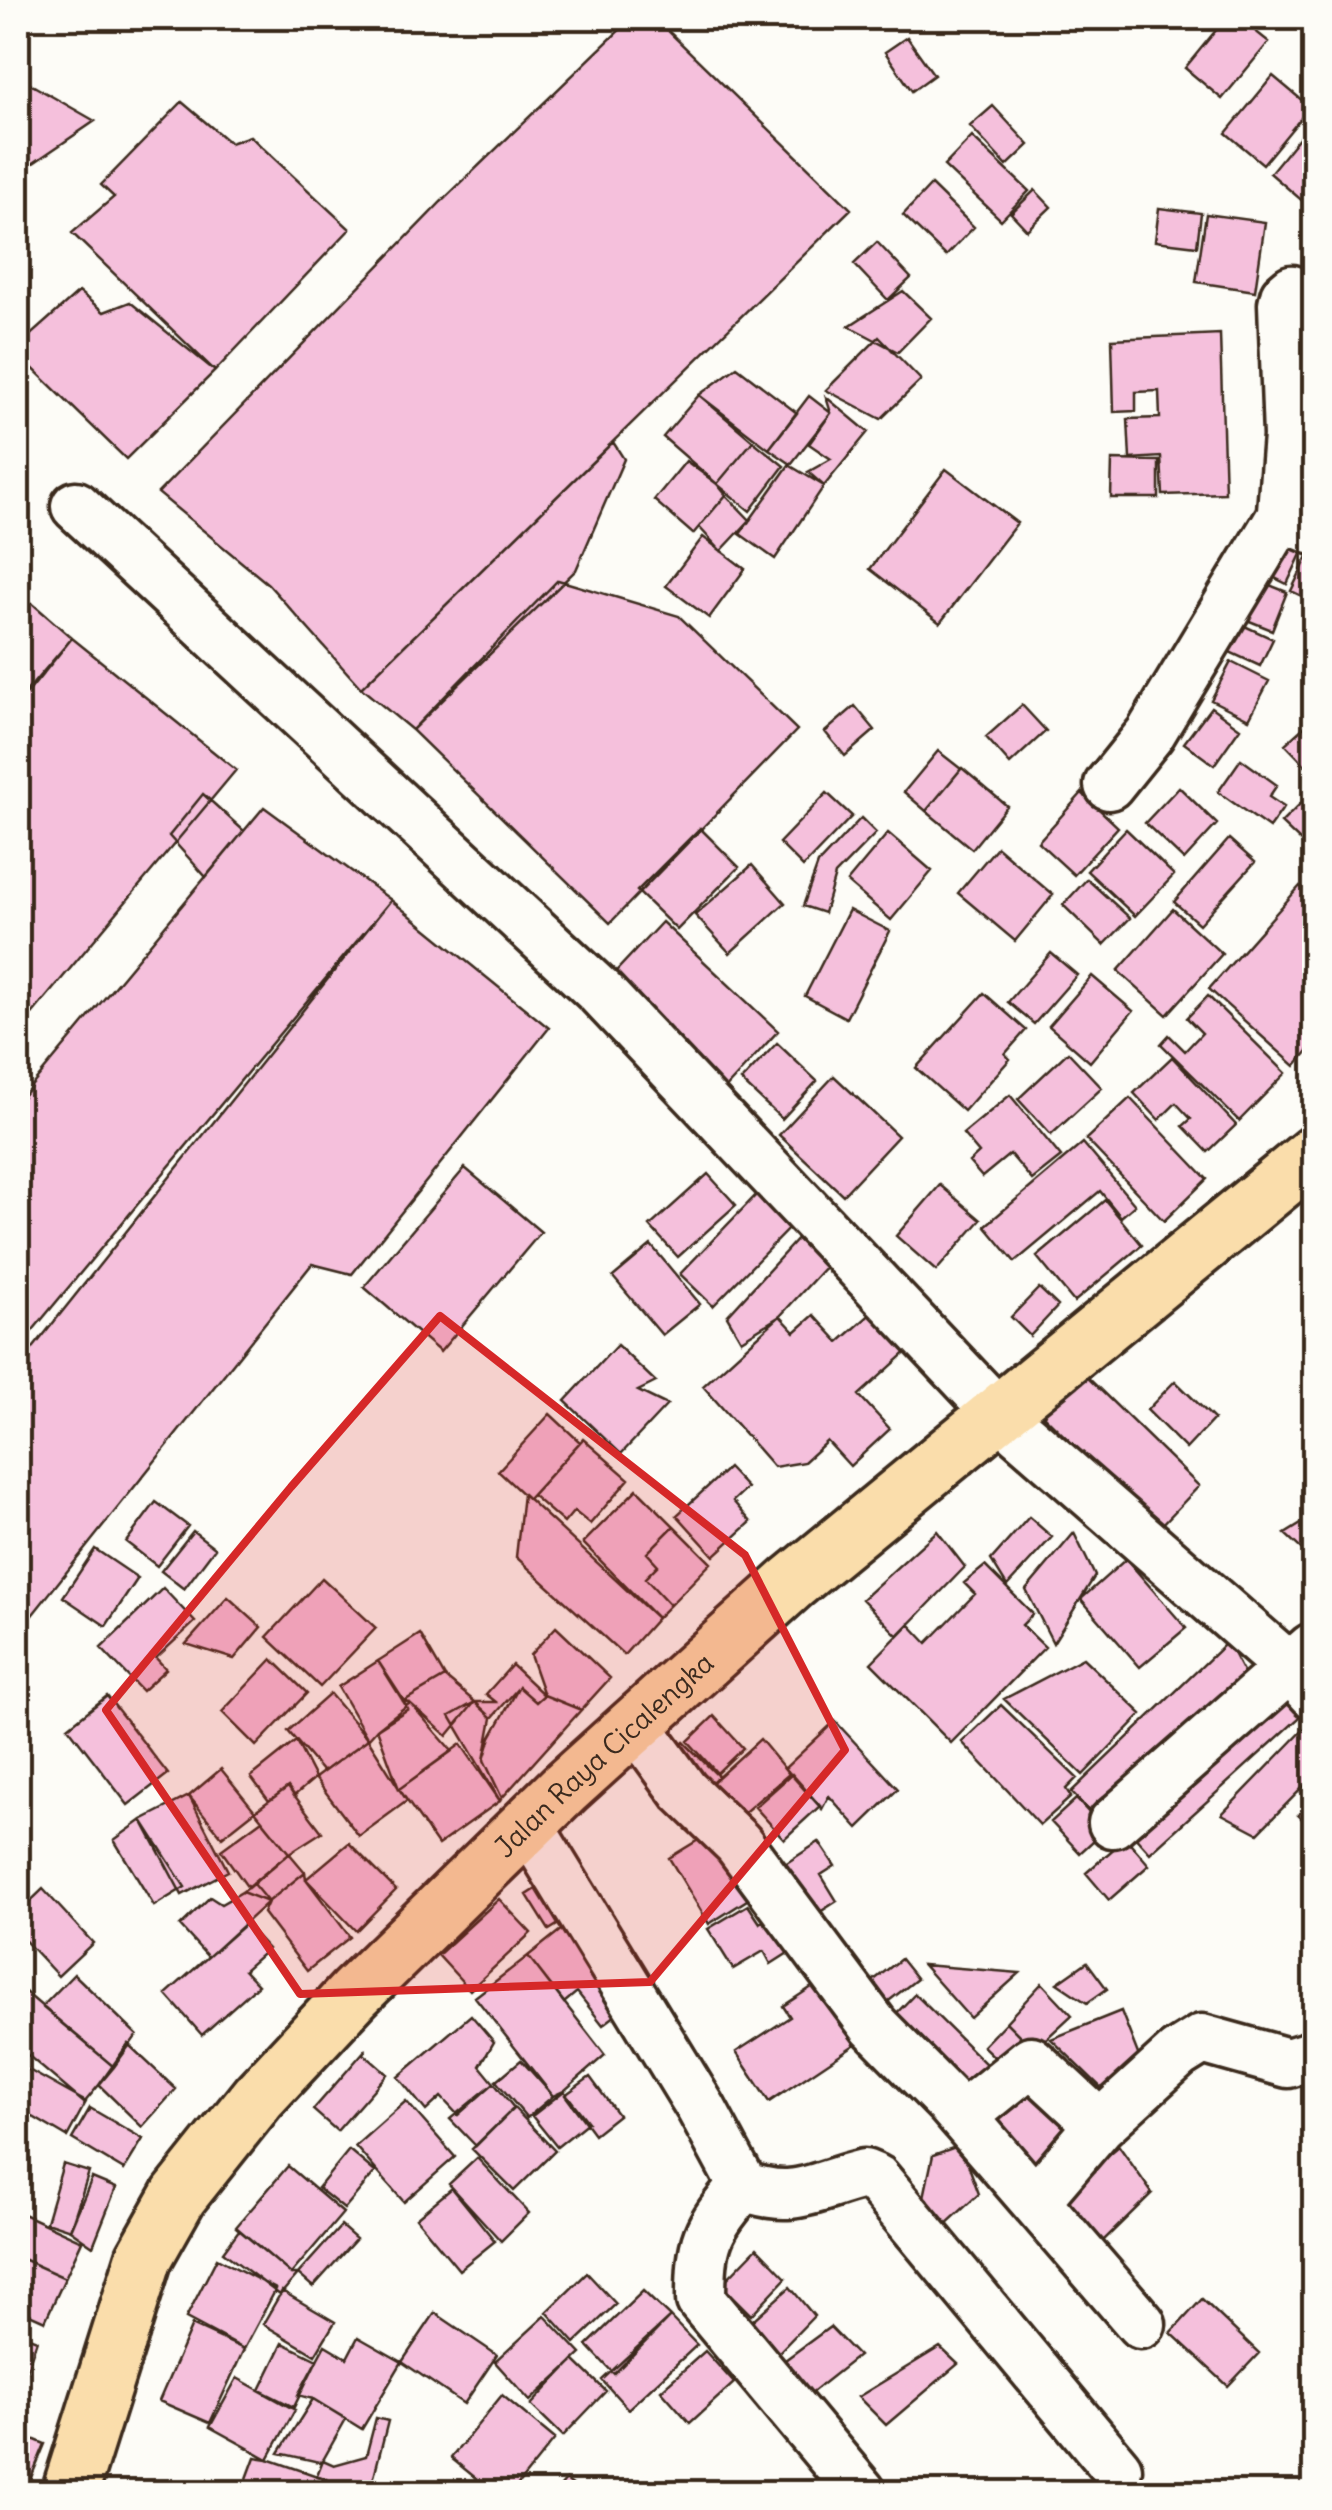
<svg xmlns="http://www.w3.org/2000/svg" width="1332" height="2510" font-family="Delius,sans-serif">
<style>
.building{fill:#f5c0dc;stroke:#3b2a1e;stroke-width:2.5}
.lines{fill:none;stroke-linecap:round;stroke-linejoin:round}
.minor-casing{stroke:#3b2a1e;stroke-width:55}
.major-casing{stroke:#3b2a1e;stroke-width:62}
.minor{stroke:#fdfcf7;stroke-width:48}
.major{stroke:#faddab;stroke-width:55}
.marked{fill:#d62828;fill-opacity:0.2;stroke:#d62828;stroke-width:8;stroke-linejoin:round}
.labels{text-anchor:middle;stroke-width:10;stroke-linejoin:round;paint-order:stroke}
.street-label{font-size:28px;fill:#3b2a1e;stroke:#fdfcf7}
</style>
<rect width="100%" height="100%" fill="#fdfcf7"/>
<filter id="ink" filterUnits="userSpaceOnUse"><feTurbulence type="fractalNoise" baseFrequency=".01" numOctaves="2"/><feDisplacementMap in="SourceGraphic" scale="20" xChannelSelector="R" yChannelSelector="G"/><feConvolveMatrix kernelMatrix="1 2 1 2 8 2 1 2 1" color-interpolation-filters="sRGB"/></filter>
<g filter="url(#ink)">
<path class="building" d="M632,18h23l196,191 -490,479 -93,-104 -110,-91 283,-291z
M1226,18h13l30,24 -47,57 -37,-31z
M907,37l27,38 -22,16 -27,-39z
M1273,76l37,31 -47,57 -37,-31z
M18,77l77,44 -63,43 -14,-9z
M182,102l48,41 20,-7 100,93 -135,142 -143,-138 42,-36 -13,-12z
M993,106l36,39 -22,21 -37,-40z
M1314,119v75l-8,10 -36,-31z
M972,137l57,54 -28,29 -57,-54z
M931,185l43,42 -28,29 -43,-41z
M1035,190l16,17 -24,23 -16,-17z
M1159,208l42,5 -4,33 -42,-5z
M1206,214l59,8 -10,69 -59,-9z
M877,242l34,36 -23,22 -34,-36z
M903,291l28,27 -33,34 -49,-26z
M79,292l25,20 26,-10 85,69 -89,88 -108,-105v-8z
M1220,334l5,159 -62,2 -2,-38 -31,2 -2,-40 32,-1 -1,-27 -23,1v19l-22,1 -2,-73z
M879,337l42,43 -40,39 -55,-29z
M737,367l60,46 -28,36 -70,-54z
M699,395l54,46 -36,43 -54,-47z
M809,396l22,17 -40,51 -22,-15z
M826,397l42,35 -44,54 -16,-14 23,-13 -22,-15 22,-31z
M753,441l31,25 -34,45 -33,-27z
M613,442l11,17 -48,111 -164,160 -51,-42z
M1112,460l47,1v37h-48z
M686,461l31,23 9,11 -33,39 -39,-34z
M789,465l35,21 -49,73 -35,-25z
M946,469l71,54 -77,100 -70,-54z
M726,495l24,25 -29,31 -22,-24z
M703,537l42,32 -36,49 -43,-32z
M1275,537l28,13 -16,34 -28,-14z
M1311,550l3,2v50l-23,-11z
M1252,578l35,14 -15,38 -35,-14z
M558,580l121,36 118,114 -187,193 -198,-193z
M18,591l54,47 -54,63z
M1314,614v28l-12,-8z
M1236,622l37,17 -13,27 -37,-17z
M72,638l164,132 -218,261v-326z
M1231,662l38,19 -20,38 -38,-19z
M1022,705l24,26 -36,33 -24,-27z
M855,706l20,24 -30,26 -20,-24z
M1211,707l29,21 -26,37 -30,-22z
M1304,727l10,11v31l-2,3 -27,-28z
M938,751l23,18 -35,42 -22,-19z
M1241,759l36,26 -8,12 15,10 -15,21 -51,-36z
M962,768l45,38 -35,43 -46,-38z
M1179,787l38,37 -33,36 -39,-37z
M827,793l25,23 -49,51 -24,-24z
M1082,793l36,34 -44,48 -36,-33z
M203,794l41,37 -38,46 -37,-41z
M1308,796l6,6v29l-12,12 -21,-20z
M264,807l127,93 -373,448v-246z
M861,818l15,15 -41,42 -11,38 -21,-7 15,-42z
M700,828l39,39 -62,63 -40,-39z
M1126,829l48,46 -39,41 -48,-45z
M888,833l44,38 -41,49 -44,-38z
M1229,839l26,23 -56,62 -25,-22z
M997,847l56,48 -38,46 -57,-48z
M752,865l33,38 -55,50 -35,-38z
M1087,879l43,39 -26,27 -41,-40z
M1300,886l14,13v145l-19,22 -86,-77z
M391,900l158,128 -197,246 -40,-10 -294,369v-266z
M1173,909l49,45 -55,61 -49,-44z
M849,910l41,21 -44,87 -41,-22z
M662,922l116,109 -56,61 -116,-110z
M1051,953l26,22 -43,49 -26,-22z
M1092,976l41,35 -43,51 -41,-36z
M984,993l42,37 -21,24 5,5 -46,52 -48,-43z
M1208,996l78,77 -47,48 -78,-77 8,-9 16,16 17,-18 -15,-15z
M777,1043l40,38 -35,38 -41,-38z
M1068,1052l34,36 -51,47 -33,-36z
M1172,1057l64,68 -28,27 -25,-26 8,-7 -15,-16 -17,17 -25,-27z
M834,1076l64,60 -55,59 -64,-60z
M1010,1095l51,62 -29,23 -22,-26 -28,23 -13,-15 10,-9 -16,-19z
M1130,1098l77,81 -43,42 -78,-82z
M1083,1143l52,62 -14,12 -21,-26 -85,71 -30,-36z
M465,1168l76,64 -101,120 -76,-65z
M708,1174l28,31 -58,52 -28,-31z
M940,1185l41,35 -45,51 -40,-35z
M761,1190l34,32 -82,84 -33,-32z
M1105,1200l37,45 -68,57 -37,-45z
M810,1225l29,27 -59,64 -39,24 -14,-24z
M651,1245l49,59 -38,31 -49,-58z
M1039,1288l19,18 -28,30 -19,-19z
M875,1310l35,39 -51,46 31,34 -40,37 -23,-25 -23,21 -30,5 -71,-81 77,-70 15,16 19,-17 25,27z
M617,1345l39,37 -18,9 29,14 -46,49 -56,-53z
M1082,1372l117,114 -41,43 -116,-115z
M1175,1381l39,38 -28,30 -39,-39z
M550,1414l30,28 -52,57 -30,-28z
M583,1439l46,40 -39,45 -16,-13 -10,12 -32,-28z
M728,1468l19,20 -14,13 18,21 -37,34 -37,-41z
M637,1489l37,37 -27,27 11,12 -13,13 25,27 -13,13 -74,-75z
M523,1494l134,124 -33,37 -108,-98z
M156,1502l32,24 -31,40 -31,-24z
M1314,1516v45l-29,-27z
M1029,1517l23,20 -45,49 -16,-26z
M674,1526l37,37 -41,42 -25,-27 13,-13 -11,-12z
M193,1531l22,17 -31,41 -23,-18z
M937,1531l28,36 -67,69 -36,-37z
M1074,1533l21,43 -42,67 -27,-53z
M95,1549l43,29 -32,48 -43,-29z
M1126,1559l60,69 -46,39 -59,-68z
M985,1566l48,48 -11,11 23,22 -94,96 -80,-80 38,-39 18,19 48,-49 -11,-11z
M322,1578l54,50 -56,59 -53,-50z
M163,1588l32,34 -39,36 10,11 -24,22 -41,-43z
M228,1597l33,30 -27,32 -48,-15z
M556,1627l54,51 -29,32 -37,-15 -14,-40z
M420,1634l25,43 -41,24 -26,-40z
M1227,1642l17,32 -149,143 -24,-25z
M1083,1658l59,56 -59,61 -79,-76z
M272,1659l35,34 -51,53 -34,-34z
M378,1661l30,48 -31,20 -9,10 -30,-52z
M512,1665l32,30 -8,7 -17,-15 -27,31 -17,-16h21l-10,-8z
M445,1677l30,25 -28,34 -37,-33 -6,-2z
M1284,1680l25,29 -159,144 -26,-29z
M519,1687l17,15 8,-7 37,15 -79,88 -18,-38 7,-23z
M330,1694l38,45 -45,33 -35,-41z
M107,1696l61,78 -40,31 -60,-78z
M475,1702l17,16 -8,42 18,38 -2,3 -50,-85z
M410,1703l42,48 -53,38 -22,-60z
M1001,1705l76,73 -11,11 5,8 -31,28 -78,-83z
M714,1716l29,32 -26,25 -29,-32z
M1314,1719v57l-56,57 -36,-19z
M835,1721l63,68 -40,39 -29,-32 -7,13 -37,-41z
M368,1739l39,62 -48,35 -44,-58z
M760,1739l29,35 -56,48 -29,-32z
M296,1741l19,37 -21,18 -6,-9 -19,14 -18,-24z
M684,1742l34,34 -14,14 -34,-34z
M461,1744l39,57 -62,44 -39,-56z
M221,1769l34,42 -33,26 -33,-41z
M792,1774l28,32 -36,33 -29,-32z
M288,1787l34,45 -33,21 -34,-42z
M189,1796l39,75 -46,24 -40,-75z
M1314,1798v32l-16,-15z
M1076,1799l29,31 -25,23 -29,-31z
M142,1820l43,67 -31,19 -40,-66z
M262,1820l27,33 -41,35 -27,-38z
M718,1828l40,65 -49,31 -40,-66z
M1126,1838l23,27 -40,35 -23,-27z
M819,1842l16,24 -14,9 16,26 -34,22 -32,-50z
M349,1843l47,47 -40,41 -50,-52z
M289,1853l16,19 -37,30 -15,-18z
M289,1853l16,19 -37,30 -26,-10z
M305,1872l1,7 44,58 -43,34 -44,-58 5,-11z
M552,1879l23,35 -26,16 -22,-35z
M43,1889l50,54 -35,33 -40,-43v-20z
M242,1892l26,10 -60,55 -28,-31 30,-29 11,7z
M499,1899l32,34 -61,57 -32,-35z
M748,1905l12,18 18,-10 21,33 -28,18 -7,-13 -31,18 -25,-40z
M245,1924l23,25 -24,21 14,15 -56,50 -36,-41z
M567,1925l62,80 -26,20 -26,-33 -13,11 -36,-47z
M528,1956l77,99 -41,36 -11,5 -78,-99z
M901,1959l16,20 -36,28 -16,-20z
M1087,1962l20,27 -20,14 -30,-20z
M923,1965l97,8 -50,45z
M74,1974l63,61 -23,32 -72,-60z
M827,1977l39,60 -97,65 -33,-50 54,-35 -7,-11z
M1042,1983l30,32 -38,35 -28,-28z
M18,1986l96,81 -30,36 -66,-56z
M915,1994l75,74 -26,27 -75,-74z
M1121,2011l26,66 -27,29 -69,-67z
M471,2015l23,27 -14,24 14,17 -36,32 -17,-18 -15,14 -28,-34z
M1006,2022l28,28 -23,23 -28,-27z
M128,2044l48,45 -34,38 -43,-42z
M366,2049l-2,5 23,20 -50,57 -24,-21z
M521,2060l32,36 -26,22 -31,-37z
M25,2068l61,34 -19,35 -49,-29v-28z
M1032,2072l62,58 -30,32 -45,-2 -37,-34z
M590,2077l28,38 -24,19 -29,-39z
M494,2083l20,25 -38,38 -26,-27z
M564,2091l24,31 -31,25 -25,-31z
M406,2101l49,56 -51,45 -49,-56z
M90,2108l53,31 -19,31 -52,-31z
M514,2108l41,43 -41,40 -42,-42z
M961,2145l18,49 -35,32 -21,-24 10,-47z
M1119,2146l33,47 -50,49 -46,-43z
M349,2150l26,22 -31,37 -26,-21z
M477,2158l52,55 -28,28 -52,-57z
M63,2164l26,8 -19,58 -24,-8z
M288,2166l55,47 -52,61 -55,-47z
M92,2178l24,10 -23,58 -23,-16z
M452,2188l43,53 -36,29 -43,-52z
M23,2214l59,27 -17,37 -47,-21v-31z
M341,2226l15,13 -43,48 -15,-13z
M239,2230l52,44h7l-18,21 -57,-43z
M757,2248l29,30 -35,37 -30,-30z
M18,2257l47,21 -20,43 -27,-12z
M217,2258l59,31 -32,60 -58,-31z
M587,2273l29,31 -41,39 -28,-31z
M790,2287l24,29 -36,37 -32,-27z
M282,2291l53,31 -20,33 -52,-31z
M643,2291l27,26 -56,57 -27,-29z
M1202,2299l57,54 -31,33 -57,-53z
M435,2313l62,42 -33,49 -62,-42z
M545,2316l36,38 -51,47 -35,-39z
M670,2317l27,28 -69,64 -26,-29z
M192,2325l52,24 -34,74 -51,-22z
M830,2327l28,29 -62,49 -30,-31z
M18,2333l19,7 -19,56z
M358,2337l44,25 -40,67 -49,-30 -15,-4 27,-50 22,13z
M283,2343l34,17 -23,47 -34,-17z
M940,2347l18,17 -72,61 -28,-28z
M705,2351l29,32 -44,40 -29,-33z
M574,2360l32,31 -43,45 -32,-31z
M237,2378l58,32 -27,49 -58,-32z
M502,2395l53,44 -43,53h-19l-42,-34z
M313,2399l33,20 -23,41 -4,2 -40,-9z
M376,2418l12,3 -15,59 -32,12h-21l6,-13 -9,-4 6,-15 11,5 32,-9z
M18,2433l27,11 -20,48h-7z
M255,2457l13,2 58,20 -6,13h-78z
M566,2480l16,12h-26z"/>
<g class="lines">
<defs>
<path id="minor" d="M1314,297l-22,-7 -7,6 -2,8 5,132 -6,75 3,7 29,12
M76,506l524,486 399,422 291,254 24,26
M1109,785l41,-51 132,-219
M636,1725l48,66 54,52 136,183 77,78 190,220
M1113,1823l199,-175
M528,1825l173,283 42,78c53,19 71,0 121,-12l12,5 241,290
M962,2117l69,-56 69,64 78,-71 24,-15 86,24 26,-8
M743,2186c-37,45 -42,54 -42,114l160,192
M1035,2201l65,-76"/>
<g id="major">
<path id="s1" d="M70,2492l74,-234 35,-62 79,-99 96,-103 211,-206 227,-205 522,-429"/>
</g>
</defs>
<use href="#minor" class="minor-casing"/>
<use href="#major" class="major-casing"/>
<use href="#minor" class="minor"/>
<use href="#major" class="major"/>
</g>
</g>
<path class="marked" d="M440,1316l305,239 100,195 -195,232 -350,12 -194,-284 185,-223z"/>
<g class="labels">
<g class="street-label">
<text dy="10" stroke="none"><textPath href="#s1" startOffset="930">Jalan Raya Cicalengka</textPath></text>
</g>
</g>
<rect width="1332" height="2510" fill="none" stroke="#fdfcf7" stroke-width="60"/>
<rect x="30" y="30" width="1272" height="2450" fill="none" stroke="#3b2a1e" stroke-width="4" filter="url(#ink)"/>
</svg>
